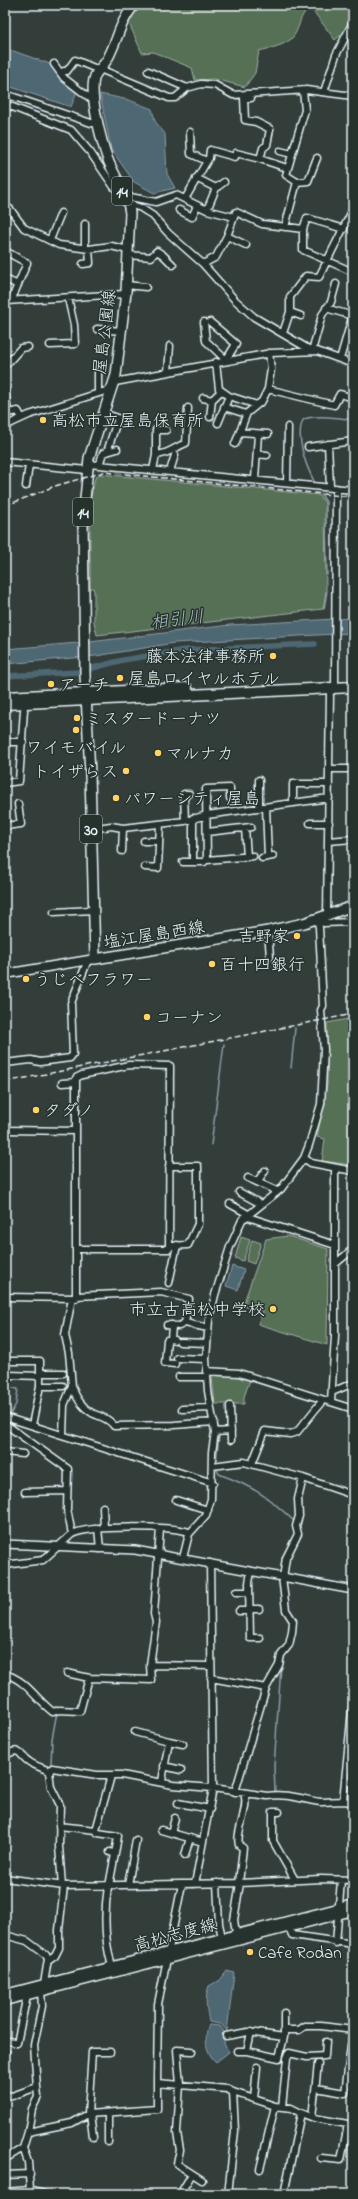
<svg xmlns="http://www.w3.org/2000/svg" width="358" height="2199" font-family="'Indie Flower','Klee One',sans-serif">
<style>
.green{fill:#576f54;stroke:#a0b0a6}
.water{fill:#4e6773;stroke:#8c9ea8}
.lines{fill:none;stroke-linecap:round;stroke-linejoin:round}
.stream{stroke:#8c9ea8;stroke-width:1.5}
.canal{stroke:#4e6773;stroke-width:5.5}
.minor-casing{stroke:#e8f1f8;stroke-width:9}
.tertiary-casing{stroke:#e8f1f8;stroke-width:10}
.secondary-casing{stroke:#e8f1f8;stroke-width:11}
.primary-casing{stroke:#e8f1f8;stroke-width:12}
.trunk-casing{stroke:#e8f1f8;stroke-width:13}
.minor{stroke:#26332d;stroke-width:6}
.tertiary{stroke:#26332d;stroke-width:7}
.secondary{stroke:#26332d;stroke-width:8}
.primary{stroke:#26332d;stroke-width:9}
.trunk{stroke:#26332d;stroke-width:10}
.rail{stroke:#e8f1f8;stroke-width:1.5;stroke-dasharray:6 3;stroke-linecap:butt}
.poi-dot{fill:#ffd166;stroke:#26332d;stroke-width:1.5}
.labels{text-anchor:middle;stroke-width:3;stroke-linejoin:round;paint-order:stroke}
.shield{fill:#26332d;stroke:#aeb8bb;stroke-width:1}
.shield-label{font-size:16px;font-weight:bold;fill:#e8f1f8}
.street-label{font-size:17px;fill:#e8f1f8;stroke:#26332d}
.poi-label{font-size:17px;fill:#e8f1f8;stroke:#26332d;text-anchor:start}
.water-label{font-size:18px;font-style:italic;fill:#aabac3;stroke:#26332d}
</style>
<rect width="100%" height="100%" fill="#333d3a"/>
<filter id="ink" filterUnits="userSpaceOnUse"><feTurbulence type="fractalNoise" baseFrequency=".025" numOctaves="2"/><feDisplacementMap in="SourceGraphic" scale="8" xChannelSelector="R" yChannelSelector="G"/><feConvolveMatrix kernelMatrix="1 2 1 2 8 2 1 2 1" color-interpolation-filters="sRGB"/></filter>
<g filter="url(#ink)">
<path class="green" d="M138,5h215v20l-18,15 -25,-33c-12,11 -8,14 -15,27 -5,11 -25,14 -36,17l-4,22 -10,14 -31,-8 -19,1 -3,-12 -39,-16 -11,1 -14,-32z
M100,474l219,21 6,8 1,88 -3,18 -226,26 -3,-13v-31l-1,-3h-3v-87l5,-23z
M353,1018v147l-31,-4 3,-22 -8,-2 10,-52v-62z
M288,1236l40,13 -1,96 -69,-21 4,-13 -19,-6 23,-66z
M241,1237l9,3 -7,21 -8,-3z
M252,1240l9,3 -7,21 -8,-3z
M214,1372l13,1 23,7 -6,17v7h-29l-3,-27z"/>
<path class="water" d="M5,48l45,16 8,12 19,15 -6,16 -66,-22z
M100,94l29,6 23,9 3,12 10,13 2,40 8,14 -21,5 -20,-11 -23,-33z
M353,618v15l-179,10 -78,13 -91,8v-15l85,-7 140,-17z
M232,1266l12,4 -6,20 -12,-4z
M227,1971l7,2 -7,58 -6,-7 -12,-2c-2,-12 -5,-23 0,-36l12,-7z
M209,2025l11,1 5,7 -1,10 5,9 -13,10c-11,-10 -12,-24 -7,-37z"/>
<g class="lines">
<path class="stream" d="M314,481c-8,-15 -19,-44 -11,-61 10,-6 39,-2 50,0
M321,494l5,8v7l1,66
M324,609l3,-18
M291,1068l4,-40
M211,1145l13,-101
M210,1376l2,23
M7,1377l1,10 10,2 -2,15 -6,11
M215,1413l3,15
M216,1462l3,-26
M216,1468l3,6c35,13 50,23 77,49
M51,1765l1,-26 5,-27
M275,1791l-1,-24 7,-101
M316,1798l10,1
M32,2175v8"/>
<path class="canal" d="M5,676l73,-4 45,-12 62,-10 130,-6"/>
<defs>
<path id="minor" d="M54,64l10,14 31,24
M100,69l69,29h6l12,-10 14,-4 14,1 18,10 73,-5 47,6
M64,71h3l8,-11 24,10
M148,71l39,17
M303,91l2,19 -19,65 11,7 11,-1 9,-23
M324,92l12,-37 15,-29h2
M5,94l86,29h8
M251,98h-7l1,22 11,2 14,7 -3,16 -4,3 -3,11 27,9
M5,104l66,26 19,22 24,35 11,9 31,6 20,-7 31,15 27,7
M190,132l1,22 16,7 2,-3 1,-8 25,7 1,-4 24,6
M280,151l12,3
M196,178l20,10 -9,22
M216,188l8,-6
M185,199l22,-38
M129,204l12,4 12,8 15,17 35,31 32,36 19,17 58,34
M5,206l5,3 14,19 35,17 30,4 22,-3 17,4
M179,210l13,7 5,-11
M285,227l12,-45
M303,229v21l50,22
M227,236l9,-24 26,12 41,5 4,-11 37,11
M50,240l11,-27
M85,248v-24
M5,251l22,12 -16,38
M128,255l23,2 6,-6 6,4 10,10
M83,264l7,-1 -1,-14
M203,264l13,-7 11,-21 19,9
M5,279l13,6
M126,285l20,2
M5,301l120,-7
M326,308l27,8
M290,312l11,4
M204,322l2,19 20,19 10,-16 -26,-22
M97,329l25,2
M283,333l7,-21v-15l16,-21 13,1 34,-68
M50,345l25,-1 -1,-19 -6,-27
M312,351l10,-36 9,-13 5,-18
M340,359l12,-41
M216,362l3,27 10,7 28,9
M5,366l16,-18 7,-1
M168,372l2,-26
M115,382l156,-29 46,-2 36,13
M268,389l66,16 6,-11 13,4
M5,390l3,23 10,-2 4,7
M98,392v-21
M203,398l9,2
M224,407l19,6
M210,417l2,-17 9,-9
M218,423l11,-27
M5,426l24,-11 83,-26
M240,432l28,2
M235,444l12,-31 15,-12 6,-12 3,-20 -2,-16
M328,444l2,43
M308,447l45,-6
M107,452l10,-3
M257,454l10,1
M156,455c14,-1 17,-7 30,-12l2,-35
M5,462l82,8
M89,464l264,26
M99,465l4,-12 4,-1 11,-34 -15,-5
M153,470l3,-15v-25h10
M170,471l5,-16
M255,479l3,-45
M287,483l1,-56
M26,486l3,-21
M5,742h18
M329,769h24
M259,780v28
M5,783l14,-2 5,-71
M230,798v-10l-24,1 1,71 46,-4
M293,803v-19h36
M266,807l2,50
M185,821l-1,-27h5
M310,823h19
M5,826l16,-2 -3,-20
M245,828l2,29
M91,829l20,-3 12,2 62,-7 22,-6 122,-17
M207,832l44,-5
M144,841h15
M328,841l25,-2
M122,851l1,-23
M262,858l11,-2
M183,862h21
M193,862v-44
M145,867l13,1 2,-44
M54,912l39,-2
M327,914l3,-221 5,-5 1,-200
M268,931l2,26
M5,1063l26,-3 9,2 30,-4 3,-4 -2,-51 17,-43
M62,1083l14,-1
M5,1130l71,1
M304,1158l7,5 42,8
M248,1178l29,13
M257,1182l8,-11
M239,1192l22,12
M230,1204l18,10
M245,1216l90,29
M169,1246l19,-1 10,-21v-58h-29
M335,1264l18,-15
M169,1283l8,-38
M76,1296l85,-4 28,7 -4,24 23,5
M5,1297l71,1v-220l6,-3 47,-10 41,1 -1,183h-93
M72,1298l-7,37 4,18 3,33
M167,1325l12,1 6,-3
M172,1325l-1,14 4,1
M171,1339l-4,1 -2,23 10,1
M180,1342l27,1
M177,1358l29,1
M5,1361h35v25l-8,39
M206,1371l33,2 114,36
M40,1373h23
M8,1375l32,1
M179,1377h27
M40,1386h23
M332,1392l21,-9
M331,1402l4,-66v-168
M230,1406l1,34
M182,1409l28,-1
M5,1417l208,66
M5,1424l63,45 -1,40 5,25 -29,26 -38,5
M215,1432l16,-1
M63,1435l1,-30 8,-19c3,10 10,21 20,27 8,4 17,5 22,13l60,-1 40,-3
M5,1452l18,2
M252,1464l13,-33 25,3 7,-2 26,-32
M212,1466l32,-4 59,16 50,17
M25,1492l42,-1
M176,1500l32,10
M103,1507l1,21
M98,1528l2,21
M72,1534c16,-9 98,-8 117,-2
M183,1558l6,-24 17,-19 5,-16 1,-47 3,-20 -7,-41 -2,-32 3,-39 6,-25 15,-48 12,-27 39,-31 23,-31 5,-13 12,-41 3,-54 -3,-40 2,-4 -4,-79 -2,-9 7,5 29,-1
M251,1571l-2,12 1,55h10
M283,1578l3,-20 12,-24 -2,-8 3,-10 -1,-17 5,-21
M236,1592h13
M249,1609h10
M239,1611h10
M150,1665l6,-43 -2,-8 6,-85
M5,1674c23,7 30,25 48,38l6,-2 21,1 9,-33 -22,-5
M89,1678l62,2 -1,-15 60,1
M211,1678l55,10 -31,104
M266,1688l13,-23 2,-10 8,-10 3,-13 1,-11 -7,-11 -4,-33
M135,1732l34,9 -7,40
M169,1741l14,3
M5,1756c17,-11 13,0 26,7 5,3 12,5 18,8
M164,1766l17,4
M343,1801l10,1
M178,1803l32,6
M279,1812h-6v29l22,39
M59,1826l37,4 15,-54
M96,1830l2,3 20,3 -3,18
M161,1830l42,12
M171,1833l4,-15
M185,1855l5,-17
M5,1878l59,8 175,-3 82,-4 32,1
M217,1883l2,41 3,13
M239,1883l4,-35 -4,-3c-4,-12 11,-38 5,-52
M182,1884l-24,120 -1,79 70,6 6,3 2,39 -7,63
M195,1884l18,-96 54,8c18,-3 35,3 53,6 7,0 15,-1 23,-1l10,-101
M128,1885l8,-45
M62,1886l-3,-40 1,-41 -9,-18 -2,-16 3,-3 45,7h25l51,10 40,3 -3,-225
M108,1886c-4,27 -4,54 4,80
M109,1886l6,-32 -5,-2
M289,1927l3,8 61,9
M236,1933l-2,-13 6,-37
M5,1935l22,6 19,14 2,4 -4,25
M336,1943l5,-63
M48,1961l7,-5 4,-8v-18l5,-44
M284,2030h15l6,-4h16l32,4
M226,2036l22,-4 36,5
M9,2041l8,2 10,-48
M192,2051l-15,-1 3,34 -3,49 3,17 -3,14 25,16
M237,2051h10l32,7 5,-21v-24
M247,2051l4,-19
M5,2052h1
M37,2087l-3,-42 8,-39 -1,-15
M316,2088l29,5 8,-63
M233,2092l42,14 16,2 10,5 -17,81
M5,2095l7,1 25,-9 1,10 -6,12 -4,23
M254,2099l3,-32
M282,2107l5,-49 2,-5 18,4 18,-1 1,-14
M108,2113v29
M301,2113l13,5 39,7
M88,2114l4,-62h18
M90,2114l3,23
M312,2117l6,-53
M321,2158l20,2 7,-36
M5,2159l18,-11
M260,2169l15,-63
M5,2175l25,-1
M5,2192l25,-2 -2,-28 -5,-14 5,-16 44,-9 16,-9 69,-5v-26
M31,2193l-1,-3 14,4
M180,2194l12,-20"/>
<path id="tertiary" d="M5,1544l130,6 218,40"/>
<path id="secondary" d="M5,974l90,-15
M5,1994l348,-90
M5,2001l348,-90"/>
<path id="primary" d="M134,5c-15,19 -15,31 -25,51 -3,8 -11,13 -14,20 -7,17 7,67 13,84 7,18 20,34 22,53l-4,79 -10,83 -27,83 -6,61 2,155 5,100 5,185 173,-28 36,-8 49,-17"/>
<path id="trunk" d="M5,697l182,-9
M5,704l348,-17"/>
</defs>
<use href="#minor" class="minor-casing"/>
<use href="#tertiary" class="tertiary-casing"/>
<use href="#secondary" class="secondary-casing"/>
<use href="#primary" class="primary-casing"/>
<use href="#trunk" class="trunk-casing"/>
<use href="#minor" class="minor"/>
<use href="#tertiary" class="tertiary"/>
<use href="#secondary" class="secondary"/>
<use href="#primary" class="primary"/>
<use href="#trunk" class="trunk"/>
<path class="rail" d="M5,506l50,-20 49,-14 249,25
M5,1082l348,-68"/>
</g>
</g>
<g class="poi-dot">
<circle cx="43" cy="420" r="4"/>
<circle cx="273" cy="656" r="4"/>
<circle cx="120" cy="678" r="4"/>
<circle cx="51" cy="684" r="4"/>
<circle cx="77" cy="718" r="4"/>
<circle cx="76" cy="730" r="4"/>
<circle cx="158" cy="753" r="4"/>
<circle cx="126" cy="771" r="4"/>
<circle cx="116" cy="798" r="4"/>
<circle cx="297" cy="936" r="4"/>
<circle cx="212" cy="964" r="4"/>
<circle cx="26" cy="979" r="4"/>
<circle cx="147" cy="1017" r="4"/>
<circle cx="36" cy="1110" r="4"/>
<circle cx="273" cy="1309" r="4"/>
<circle cx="250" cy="1952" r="4"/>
</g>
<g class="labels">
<g class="shield">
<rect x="112" y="177" width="20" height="28" rx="3"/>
<rect x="73" y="498" width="20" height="28" rx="3"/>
<rect x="80" y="815" width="22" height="28" rx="3"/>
</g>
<g class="shield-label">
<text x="122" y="197">14</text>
<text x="83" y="518">14</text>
<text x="91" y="835">30</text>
</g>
<g class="street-label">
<text transform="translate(104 332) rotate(-83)" y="6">屋島公園線</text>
<text transform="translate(154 934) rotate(-9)" y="6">塩江屋島西線</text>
<text transform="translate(175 1934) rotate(-15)" y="6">高松志度線</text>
</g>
<g class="poi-label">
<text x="51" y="426">高松市立屋島保育所</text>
<text x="265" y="662" text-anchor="end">藤本法律事務所</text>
<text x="128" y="684">屋島ロイヤルホテル</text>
<text x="59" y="690">アーチ</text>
<text x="85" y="724">ミスタードーナツ</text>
<text x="76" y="753" text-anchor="middle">ワイモバイル</text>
<text x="166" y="759">マルナカ</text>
<text x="118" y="777" text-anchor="end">トイザらス</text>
<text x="124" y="804">パワーシティ屋島</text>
<text x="289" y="942" text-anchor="end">吉野家</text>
<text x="220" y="970">百十四銀行</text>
<text x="34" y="985">うじべフラワー</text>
<text x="155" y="1023">コーナン</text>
<text x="44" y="1116">タダノ</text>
<text x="265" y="1315" text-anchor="end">市立古高松中学校</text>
<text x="258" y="1958">Cafe Rodan</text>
</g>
<g class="water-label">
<text transform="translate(177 619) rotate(-7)" y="6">相引川</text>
</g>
</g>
<rect width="358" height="2199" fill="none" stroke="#26332d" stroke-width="20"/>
<rect x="10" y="10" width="338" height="2179" fill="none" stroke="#e8f1f8" stroke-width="1.5" filter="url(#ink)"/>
</svg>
